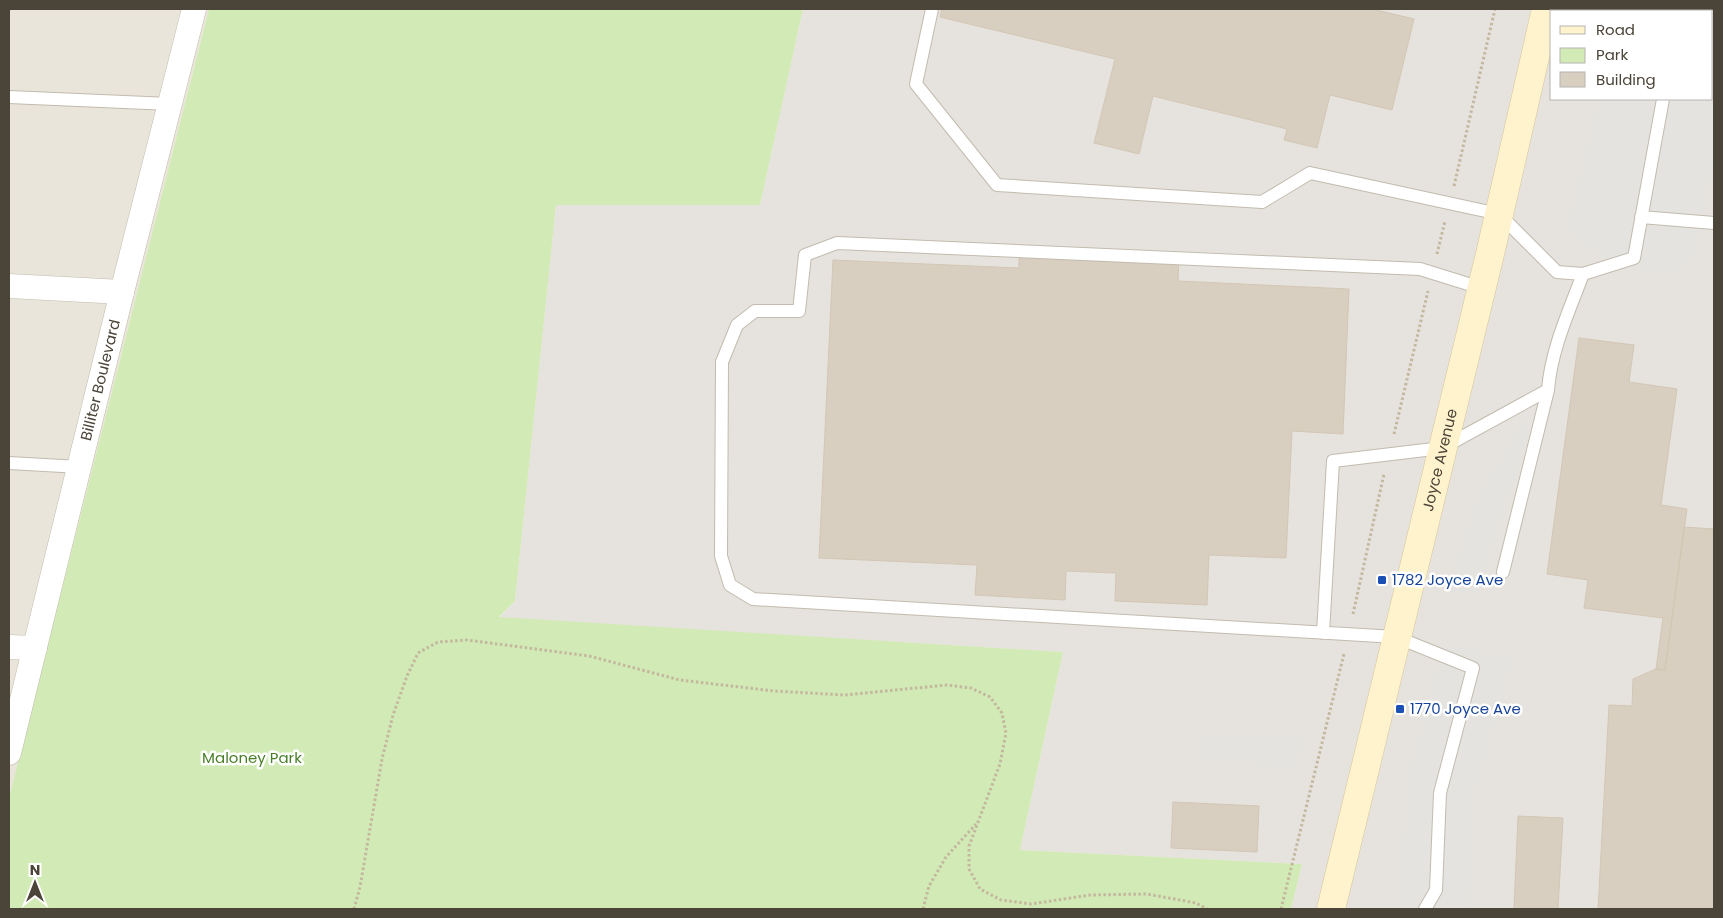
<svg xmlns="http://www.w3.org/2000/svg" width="1723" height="918" font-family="Poppins,sans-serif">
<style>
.residential{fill:#eae5da}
.industrial{fill:#e6e2dd;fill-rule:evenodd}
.green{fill:#d2eab5}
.parking{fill:#e5e3e0}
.building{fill:#d8cfc1;stroke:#d3c7b4}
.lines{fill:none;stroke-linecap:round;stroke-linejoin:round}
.lane-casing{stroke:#c2bbae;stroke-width:14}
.street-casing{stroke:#c2bbae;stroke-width:25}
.secondary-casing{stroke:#d6c79b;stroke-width:29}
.path{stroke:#c4b79f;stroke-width:3;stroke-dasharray:2.5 2.5;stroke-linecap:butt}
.lane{stroke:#fff;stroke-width:12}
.street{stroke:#fff;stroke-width:24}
.secondary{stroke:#fff3cd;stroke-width:28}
.transit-dot{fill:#1a4fb4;stroke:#fff;stroke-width:2}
.labels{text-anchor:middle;stroke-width:5;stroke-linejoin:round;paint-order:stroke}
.street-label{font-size:15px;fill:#4b4439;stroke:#fff}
.transit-label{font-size:15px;fill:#164399;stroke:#fff;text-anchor:start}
.park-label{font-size:15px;fill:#4a7f2a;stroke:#fff}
</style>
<rect width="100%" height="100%" fill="#f6f3ec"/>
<path class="residential" d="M9,9h200l-200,789z"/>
<path class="industrial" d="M803,9h911v900h-423l11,-45 -282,-14 43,-198 -564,-34 16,-17 41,-397 204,1zM1552,11h160v88h-160z"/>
<path class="green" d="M209,9h594l-43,196h-204l-41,396 -16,16 564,35 -43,198 282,14 -11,45h-1282v-111z"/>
<path class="parking" d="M1712,50h2v113l-20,95 -13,14 -62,-1 -54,-41 33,-131h114z
M1523,422l8,8 -56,168 -28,-7 30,-98z
M1443,641l71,17 -41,147 -3,104h-73l8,-126z
M1196,732l107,5 -2,31 -106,-5z"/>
<path class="building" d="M942,9h430l42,10 -22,91 -62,-15 -13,53 -33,-8 3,-11 -134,-33 -14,58 -45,-11 21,-84 -175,-42z
M1019,251l160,8 -1,22 171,8 -6,145 -51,-3 -6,127 -77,-3 -2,50 -92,-4 1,-28 -50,-2 -1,29 -90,-5 2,-30 -158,-7 14,-298 186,8z
M1579,338l55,7 -5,37 48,7 -16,116 26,4 -22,161 -9,-1 7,-51 -79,-10 4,-28 -41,-6z
M1684,527l30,2v380h-116l11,-204 23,1 1,-27 23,-10 9,1z
M1173,802l86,4 -2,46 -86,-4z
M1518,816l45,2 -5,91h-44z"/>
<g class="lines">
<defs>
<path id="lane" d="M932,9l-16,75 81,101 265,17 48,-29 189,41 58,58 26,2 51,-16 29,-159
M9,97l161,7
M1641,217l73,6
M9,463l71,4
M1503,572l45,-182
M1323,633l10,-172 109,-13 106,-58c3,-40 21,-79 35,-116
M1425,909l11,-19 4,-97 33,-125 -77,-31 -643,-38 -23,-14 -9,-29 1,-194 15,-37 18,-14h44l6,-56 32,-12 583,26 61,19"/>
<g id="street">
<path d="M9,286l113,6"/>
<path d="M9,647l26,1"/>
<path id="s1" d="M9,753l113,-461 72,-283"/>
</g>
<g id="secondary">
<path id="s2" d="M1331,909l159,-655 56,-245"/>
</g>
</defs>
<use href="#lane" class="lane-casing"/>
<use href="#street" class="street-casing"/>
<use href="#secondary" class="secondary-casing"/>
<path class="path" d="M1454,186l41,-177
M1437,254l8,-33
M1394,434l34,-143
M1353,614l31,-140
M354,909l6,-22 22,-128 11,-44 14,-39 11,-23 20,-11 29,-2 122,16 91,24 94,11 70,4 103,-10 24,3 19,9 12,16 4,20 -6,31 -31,82v23l11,20 21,11 30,4 59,-9 57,-1 49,9 11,6
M923,909l6,-23 17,-29 30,-33
M1281,909l63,-255"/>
<use href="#lane" class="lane"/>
<use href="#street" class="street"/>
<use href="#secondary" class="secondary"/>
</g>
<g class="transit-dot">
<rect x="1377" y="575" width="10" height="10" rx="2.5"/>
<rect x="1395" y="704" width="10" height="10" rx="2.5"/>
</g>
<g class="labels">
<g class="street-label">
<text dy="5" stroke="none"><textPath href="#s1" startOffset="384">Billiter Boulevard</textPath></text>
<text dy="5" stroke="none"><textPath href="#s2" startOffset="462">Joyce Avenue</textPath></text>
</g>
<g class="transit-label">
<text x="1392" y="585">1782 Joyce Ave</text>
<text x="1410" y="714">1770 Joyce Ave</text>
</g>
<g class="park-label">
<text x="252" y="763">Maloney Park</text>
</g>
</g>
<rect width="1723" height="918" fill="none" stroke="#4b4439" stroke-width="20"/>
<rect x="1550" y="10" width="162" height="90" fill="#ffffff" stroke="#b7b4b0"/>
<rect x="1560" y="26" width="25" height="8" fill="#fff3cd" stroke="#b7b4b0"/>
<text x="1596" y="35" font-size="15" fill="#4b4439">Road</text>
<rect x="1560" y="48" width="25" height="15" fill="#d2eab5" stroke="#b7b4b0"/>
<text x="1596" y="60" font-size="15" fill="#4b4439">Park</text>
<rect x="1560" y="72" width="25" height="15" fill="#d8cfc1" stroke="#b7b4b0"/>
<text x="1596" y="85" font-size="15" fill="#4b4439">Building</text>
<g transform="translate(35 883)" stroke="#ffffff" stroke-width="4" paint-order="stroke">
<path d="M0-4L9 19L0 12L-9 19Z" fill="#4b4439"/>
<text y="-8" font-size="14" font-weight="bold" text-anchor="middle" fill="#4b4439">N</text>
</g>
</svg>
